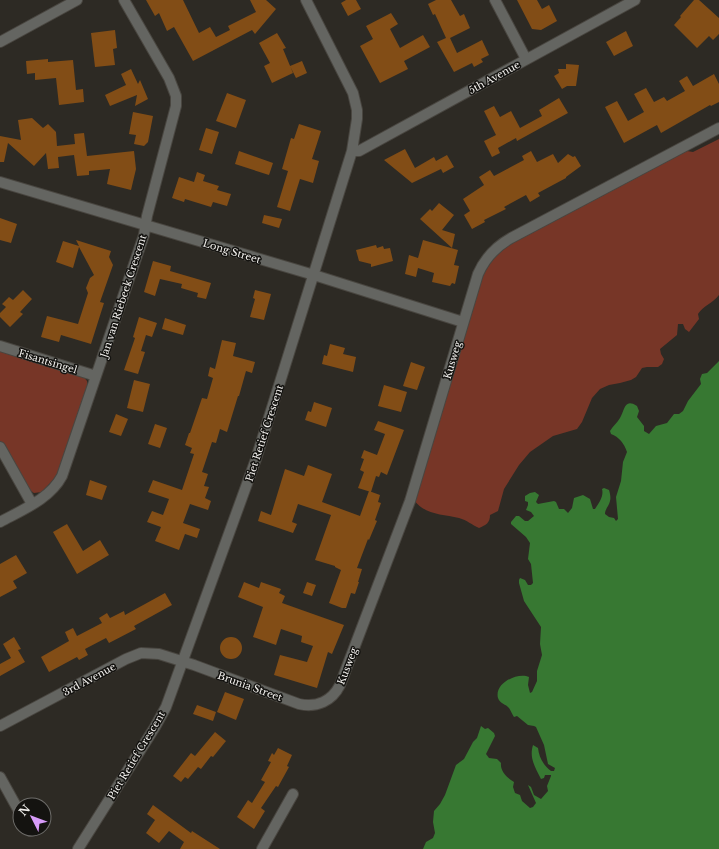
<svg xmlns="http://www.w3.org/2000/svg" width="719" height="849" font-family="'Libre Baskerville',serif">
<style>
.green{fill:#773627}
.water{fill:#377832}
.building{fill:#824d16}
.lines{fill:none;stroke-linecap:round;stroke-linejoin:round}
.street-casing{stroke:#494640;stroke-width:12}
.street{stroke:#646561;stroke-width:10}
.labels{text-anchor:middle;stroke-width:3;stroke-linejoin:round;paint-order:stroke}
.street-label{font-size:10px;fill:#f3f1ee;stroke:#141310}
</style>
<rect width="100%" height="100%" fill="#2d2a24"/>
<path class="green" d="M719,139v156c-6,8 -16,11 -21,19l1,5 -10,13 -4,-3 -2,-5h-5l-1,11 -17,14 1,5 3,5 -2,5 -4,3h-11l-5,1 -6,9 -5,3 -11,3 -11,2 -9,4 -8,9 -10,24 -5,7 -24,7 -23,16 -11,13 -15,24 -6,22 -8,4c0,8 -4,10 -11,13 -7,-3 -12,-8 -20,-10 -17,-4 -34,-3 -45,-18l69,-225 12,-19 17,-13 175,-92 6,1z
M0,349l83,27 4,5v7l-27,84 -18,20 -8,1 -7,-5 -27,-47z"/>
<path class="water" d="M719,361v488h-296l3,-7 7,-4 2,-5 -2,-11 1,-11 6,-7 5,-9 11,-30 8,-6 9,-17 4,-4 4,-12 4,3 3,-1 6,5 1,3 -9,18 3,4 8,1 4,4c-1,8 6,15 13,19l-1,5 2,6 5,2 2,6 8,7 3,-1 3,-4 -8,-18 3,2 3,8 7,4 7,-8 -1,-5 4,-10v-1h-6l-1,3 -3,1c-6,-12 -12,-21 -8,-34l5,3c1,9 5,17 13,23h3l1,-3 -7,-4 -4,-19 -8,-18 -2,-1 -6,-1 -11,-9 -3,1c-2,-3 -3,-6 -5,-9 -3,-4 -9,-4 -11,-10 -4,-15 20,-26 31,-21l-1,8 2,8 2,-1 5,-11v-10l5,-16 -2,-11 1,-17 -17,-26 -5,-18v-3l1,-2 5,2 3,5h3l2,-2 -2,-19 -3,-5 2,-16 -4,-6 -15,-13v-2l5,-6h3l6,5h3l6,-5 -3,-4 -5,-2 2,-5v-3l-3,-1v-5l5,-3 5,-1 4,3 -3,7 2,2 16,-3 2,1 3,7h5l4,4 4,-5 2,-10 9,-3 7,4 3,10h2c4,-6 9,-13 7,-20l2,-1 5,2c1,3 2,8 1,11 -1,5 -5,8 -5,13l4,3 5,1 2,3 2,-2 -2,-22 5,-16 2,-19 4,-10c-3,-9 -8,-15 -16,-18l-1,-3c3,-5 7,-8 10,-13 5,-8 4,-20 17,-12l2,5 -2,6 7,9v5l5,3 7,-8 11,-3 7,-9h5l4,-3 5,-10 13,-17 -1,-5 2,-5 5,-1z"/>
<path class="building" d="M146,0h37l16,33 11,-6 6,10 14,-7 -2,-4 28,-14 -6,-12h16l10,9 -21,25 -3,-4 -59,31 -19,-34 -7,4 -8,-18 -4,3z
M346,0h10l5,9 -13,7 -7,-13z
M436,0h15l9,16 4,-2 6,14 -20,10 7,15 25,-13 7,15 -8,4 2,3 -9,5 -2,-4 -18,9 -17,-30 9,-4 -11,-24 -2,1 -5,-11z
M517,0h20l5,9 7,-4 8,16 -16,9 -9,-1z
M694,0h5l20,18v16l-6,6 -4,-4 -12,12 -23,-23 7,-8 -1,-1z
M391,13l7,11 -8,5 10,19 23,-13 7,12 -26,14 4,8 -28,14 -20,-37 13,-7 -7,-13z
M115,30l2,18 -4,1 2,16 -20,2 -4,-34z
M626,31l7,15 -19,10 -8,-14z
M277,33l9,15 -3,1 10,24 -21,10 -8,-17 6,-3 -11,-20z
M48,59v3l25,-2 3,30 7,-1 1,13 -25,3 -3,-27 -21,2v-7l-8,1 -1,-13z
M302,61l5,12 -11,5 -6,-12z
M566,64l13,1 -3,21h-9l-5,3 -8,-13 5,-3 -1,-4h8z
M131,69l7,15 2,-4 8,19 -13,7 2,-11 -27,11 -5,-11 21,-10 -5,-11z
M714,74l5,10v18l-8,4 -1,-1 -49,28 -4,-8 -33,18 -19,-36 12,-6 11,20 16,-9 -10,-18 12,-6 8,14 10,-5 3,4 18,-10 -6,-10 8,-5 6,10z
M227,93l19,7 -10,28 -20,-7z
M559,98l9,15 -51,28 -1,-3 -18,10 2,5 -8,4 -8,-16 12,-6 -12,-24 10,-5 6,11 11,-6 9,17 22,-12 -3,-6z
M133,112l20,4 -5,26 -4,4 -10,-2 2,-9 -7,-1z
M32,118l11,10 5,-4 8,8 1,14 18,-2 -1,-10 10,-1 3,23 47,-5 2,18 -5,21 -24,-6 3,-15 -21,2v4l-12,1 -3,-21 -16,2 1,11 -11,1 -2,-16 -12,13 -26,-23 -4,19h-4v-26l21,4 -3,-20z
M299,124l22,7 -9,28 7,2 -6,22 -13,-4 -10,32 -13,-4 11,-36 -6,-2 9,-31 3,1z
M206,128l13,4 -7,22 -13,-4z
M405,149l10,19 19,-11 2,4 11,-6 7,12 -11,6 -2,-4 -29,14 -28,-23z
M239,151l34,12 -4,12 -34,-11z
M531,151l6,11 16,-8 5,9 10,-9 5,3 2,-1 6,10 -15,11v1l-28,15 2,3 -10,6 -4,-7 -22,12 2,2 -22,11 1,2 -13,7 -8,-14 6,-4 -7,-12 21,-14 -5,-8 11,-7 4,6 30,-16 -2,-4z
M197,172l8,3 -2,6 16,5 -2,4 14,4 -4,12 -14,-4 -2,5 -26,-8 -1,3 -12,-4 7,-21 15,5z
M439,203l15,12 -12,15 13,4 -3,14 -32,-29 10,-10 2,2z
M264,215l18,4 -3,9 -17,-5z
M0,218l17,6 -6,19 -11,-3z
M76,240l35,11 -2,6 4,8 -13,37 4,1 -13,41 -30,-9 -2,7 -18,-5 6,-21 31,8 10,-31 -2,-5 4,-10 4,-3 -15,-28 -6,21 -17,-6 7,-21 16,5z
M423,240l35,10 -4,15 5,1 -4,18 -3,-1 -2,3 -18,-4 2,-9 -16,-5 -2,9 -11,-3 4,-19 9,3z
M376,245l1,3 6,-2 1,3 6,-1 3,13 -22,6v-3l-12,-3 -3,-11z
M153,261l18,5 -1,5 41,12 -5,16 -9,-2 1,-4 -17,-5 1,-4 -22,-5 -5,17 -11,-4z
M23,290l9,9 -12,13 3,2 -13,13 -10,-10v-4l6,-6 -4,-3 7,-7 4,3z
M255,290l16,4 -7,26 -14,-3 5,-18 -2,-1z
M139,317l18,6 -5,14 -6,-2 -5,16 4,1 -7,22 -14,-4 11,-32 -2,-1z
M165,318l21,7 -3,10 -21,-6z
M222,340l14,3 -3,13 22,6 -3,11 -6,-2 -7,25h-1l-11,36 -7,-3 -4,14 -4,-1 -10,30 6,2 -4,12 5,1 -4,11 6,3 -3,9 -18,-6 -7,19 17,6 -3,9 -12,-4 -6,16 -24,-9 6,-14 -14,-5 5,-11 11,4 6,-16 -21,-7 5,-12 29,10 12,-36 -4,-1 2,-5 -7,-3 4,-12h1l12,-35 5,1 6,-21 -5,-2 2,-9 5,2z
M330,344l15,4 -2,6 13,3 -3,15 -31,-8 2,-9 3,1z
M411,362l14,5 -8,23 -14,-4z
M134,380l16,4 -7,28 -16,-4z
M384,385l23,7 -6,20 -23,-6z
M314,402l18,6 -6,19 -21,-7 3,-9 3,1z
M116,414l12,5 -7,17 -12,-4z
M378,421l26,9 -17,45 -6,-3 -2,5 -3,-1 -5,16 -13,-4 6,-16 -4,-2 4,-11 -3,-1 3,-8 13,5 8,-21 -11,-4z
M155,424l12,4 -7,20 -12,-4z
M308,465l24,9 -10,28 38,14 9,-25 11,4 -2,7 3,1 -6,17 2,1 -8,19 -1,-1 -11,29 5,1 -4,13h1l-4,12 -4,-1 -5,15h-4l-13,-5 12,-33 -6,-3v-1l-20,-6 16,-45 -33,-11 -6,18 5,2 -4,9 -35,-12 3,-10 10,4 14,-46 19,7z
M90,480l17,6 -5,14 -16,-5z
M67,524l16,27 17,-11 9,15 -32,19 -24,-42z
M16,555l11,18 -14,8 4,7 -17,9v-33z
M244,582l15,6 2,-6 20,7 -2,4 6,3 -3,7 62,22 -12,29 -4,-2 -11,36 -43,-13 6,-20 27,7 6,-16 -12,-4 1,-6 -21,-7 -5,16 -23,-8 10,-30 -25,-10z
M307,582l9,3 -4,11 -9,-3z
M165,593l7,12 -38,21 2,3 -27,14 -3,-5 -21,11 3,6 -9,5 -2,-3 -28,15 -8,-15 28,-16 -4,-9 8,-4 4,8 25,-13 -3,-5 8,-5 3,5 14,-7 1,4z
M220 648a11 11 0 1 1 22 0a11 11 0 1 1-22 0Z
M14,637l7,12 -3,1 7,12 -25,14v-12l11,-6 -8,-14z
M225,692l19,7 -8,21 -19,-8z
M197,705l19,7 -3,9 -20,-7z
M215,732l11,9 -13,16 -2,-1 -10,13 -3,-2 -10,12 -3,-2 -4,5 -8,-6 18,-23 4,3z
M278,748l14,7 -5,11 2,1 -11,20 -2,-1 -15,22 4,3 -11,18 -17,-12 11,-17 4,3 13,-21 -4,-2 10,-18 -3,-1 4,-8 2,2z
M153,805l38,28 1,-2 28,18h-40l4,-7 -15,-11 -10,12 -13,-10 9,-13 -8,-6z"/>
<g class="lines">
<defs>
<path id="street" d="M495,0l31,59
M0,42l77,-42
M352,151h7l276,-151
M0,182l314,93 149,47
M0,346l96,30
M0,447l32,57
M0,522c22,-12 50,-23 62,-46l82,-241 3,-19 29,-110v-10l-7,-18 -45,-78
M0,726l126,-67 15,-6 18,1 35,11 105,39c18,4 33,-3 41,-19l70,-184 68,-227c7,-16 17,-27 33,-36l208,-110
M0,777l20,36
M29,829l1,2
M78,849l77,-122 11,-20 90,-248 96,-308 5,-32v-9l-4,-17 -47,-93
M262,849l31,-55"/>
</defs>
<use href="#street" class="street-casing"/>
<use href="#street" class="street"/>
</g>
<g class="labels">
<g class="street-label">
<text transform="translate(494 77) rotate(-29)" y="4">5th Avenue</text>
<text transform="translate(232 251) rotate(17)" y="4">Long Street</text>
<text transform="translate(123 296) rotate(-72)" y="4">Jan van Riebeek Crescent</text>
<text transform="translate(452 360) rotate(-73)" y="4">Kusweg</text>
<text transform="translate(48 361) rotate(17)" y="4">Fisantsingel</text>
<text transform="translate(264 433) rotate(-72)" y="4">Piet Retief Crescent</text>
<text transform="translate(347 666) rotate(-69)" y="4">Kusweg</text>
<text transform="translate(89 679) rotate(-28)" y="4">3rd Avenue</text>
<text transform="translate(250 686) rotate(20)" y="4">Brunia Street</text>
<text transform="translate(136 755) rotate(-59)" y="4">Piet Retief Crescent</text>
</g>
</g>
<g transform="translate(32 817) rotate(312)"><circle r="19" fill="#141310" stroke="#6d6c69"/>
<path d="M0-3L7 15L0 10L-7 15Z" fill="#d79bf9"/>
<text y="-6" font-size="11" font-weight="bold" text-anchor="middle" fill="#f3f1ee">N</text>
</g>
</svg>
